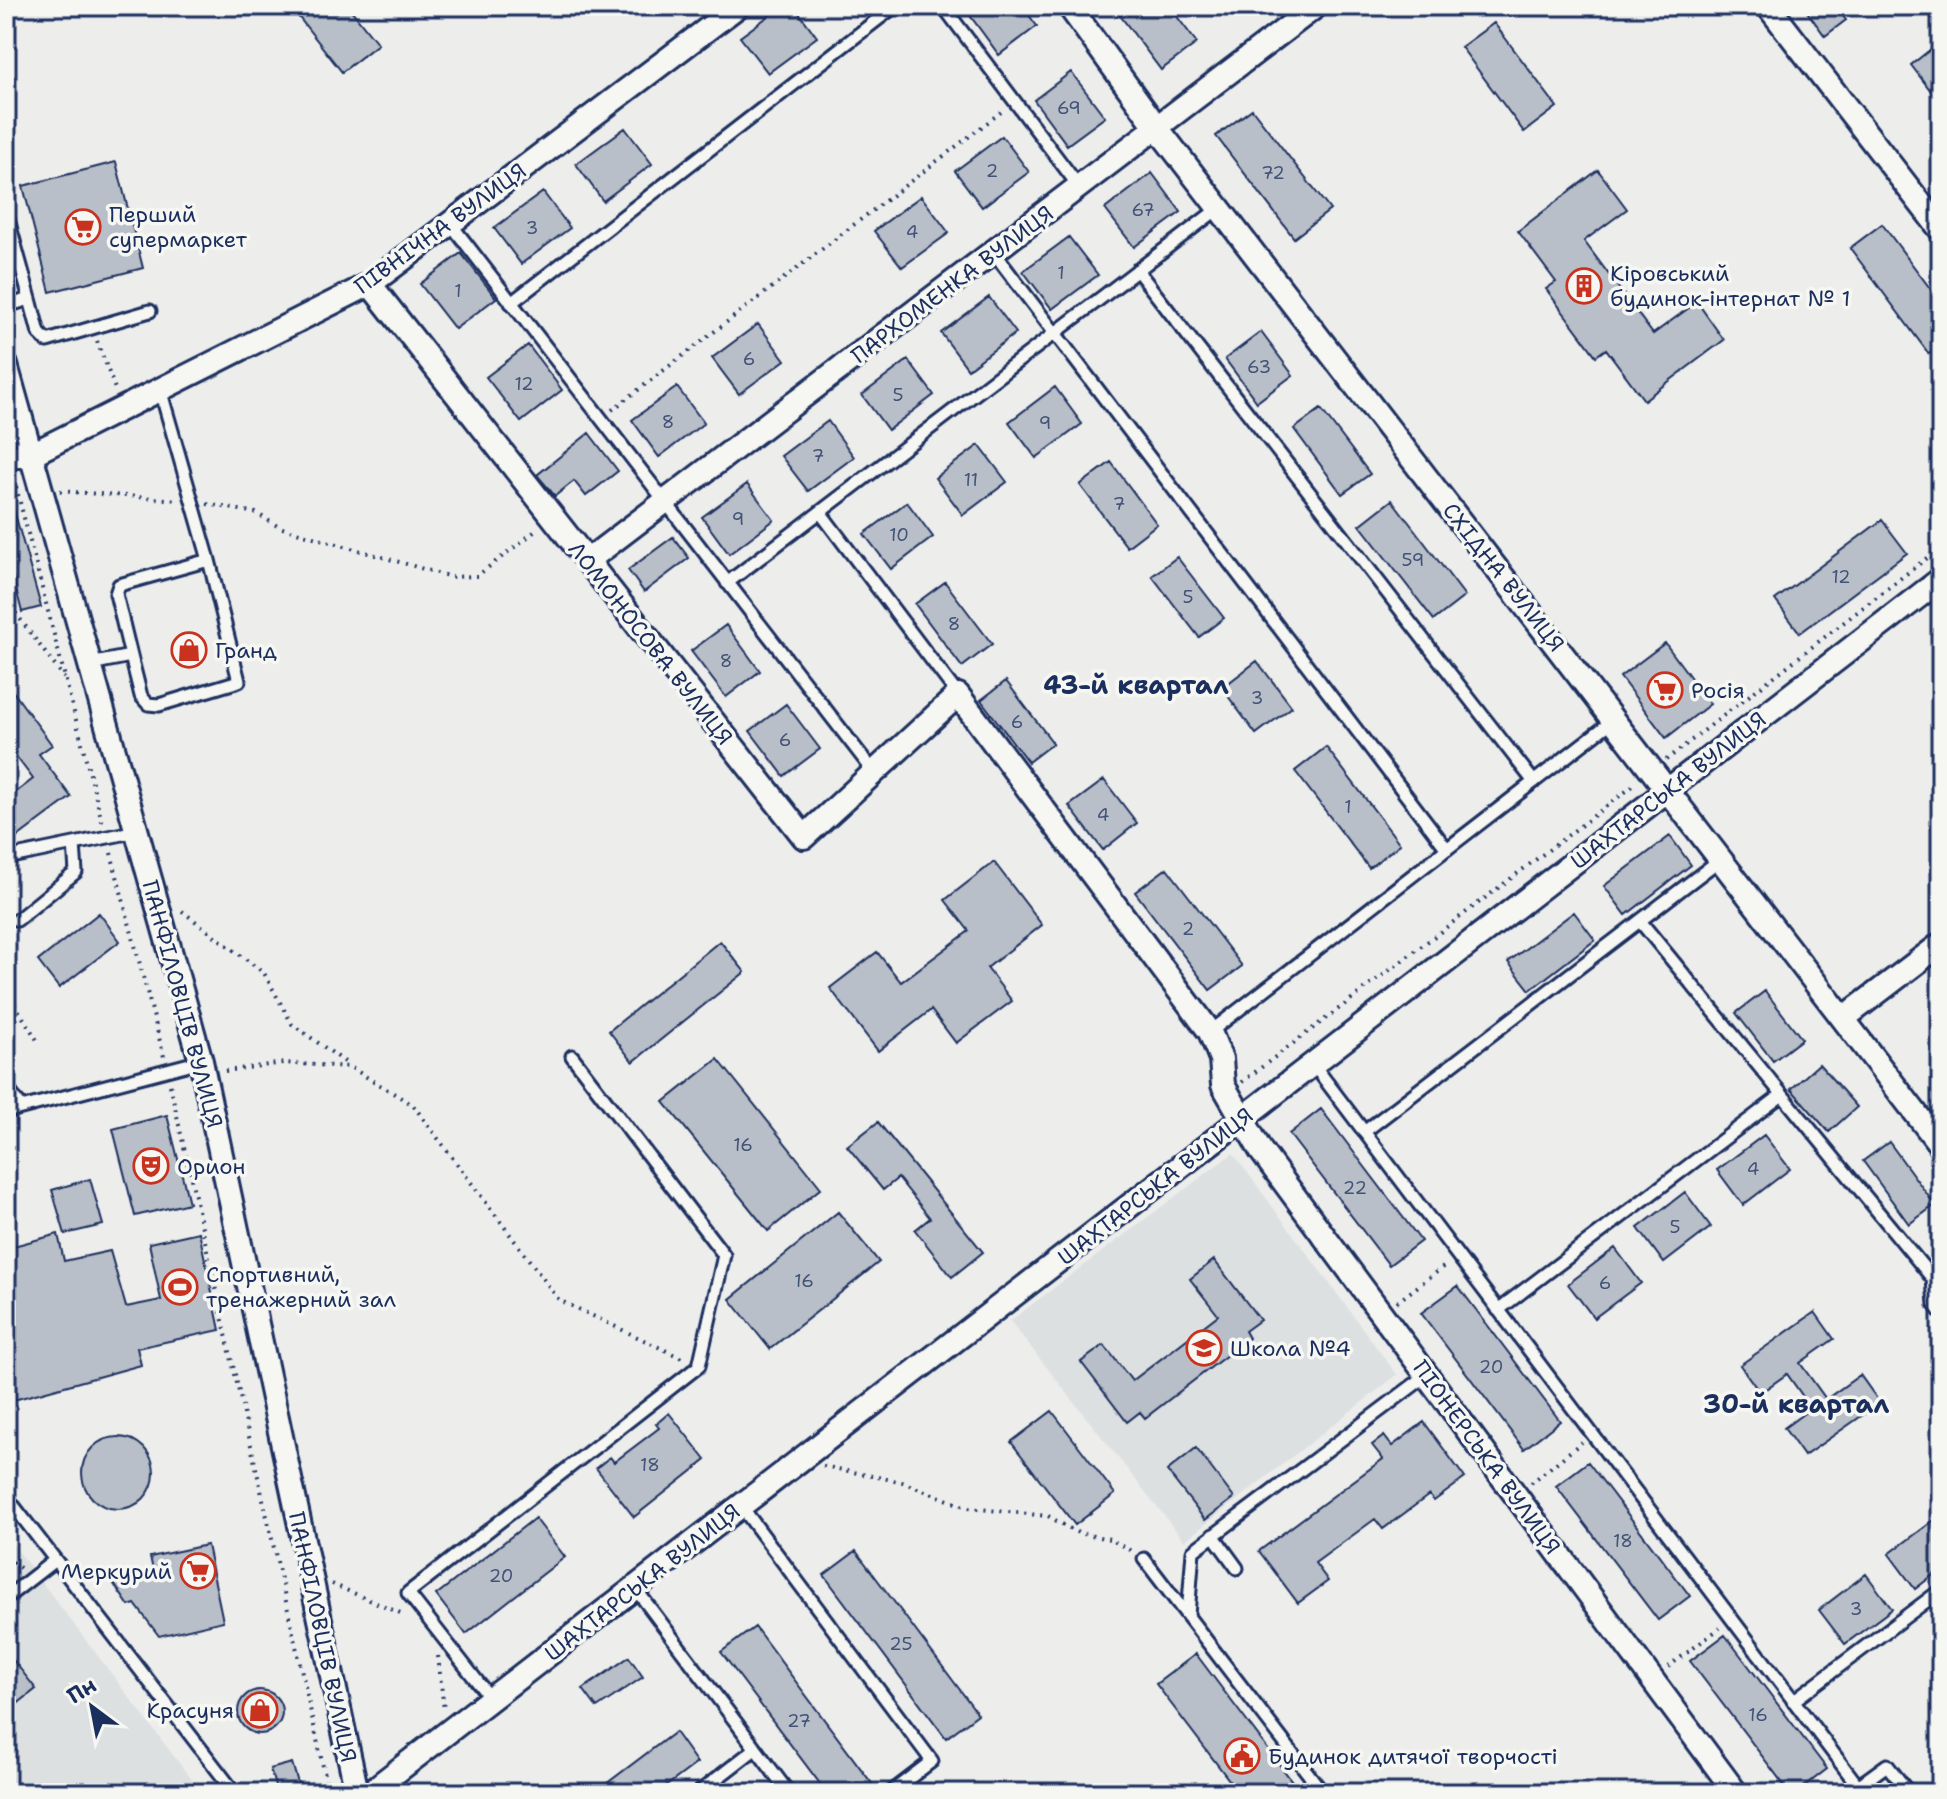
<svg xmlns="http://www.w3.org/2000/svg" width="1947" height="1799" font-family="'Shantell Sans',sans-serif">
<style>
.built{fill:#dde0e1}
.building{fill:#b9bfc8;stroke:#1b2f5e;stroke-width:2}
.lines{fill:none;stroke-linecap:round;stroke-linejoin:round}
.lane-casing{stroke:#1b2f5e;stroke-width:17}
.street-casing{stroke:#1b2f5e;stroke-width:28}
.path{stroke:#1b2f5e;stroke-width:4;stroke-dasharray:2 6;stroke-linecap:butt}
.lane{stroke:#f6f6f2;stroke-width:11}
.street{stroke:#f6f6f2;stroke-width:22}
.labels{text-anchor:middle;stroke-width:7;stroke-linejoin:round;paint-order:stroke}
.number-label{font-size:18px;fill:#425378}
.poi-label{font-size:22px;fill:#1b2f5e;stroke:#f6f6f2;text-anchor:start}
.street-label{font-size:22px;fill:#1b2f5e;stroke:#f6f6f2}
.quarter-label{font-size:26px;font-weight:bold;fill:#1b2f5e;stroke:#f6f6f2}
</style>
<rect width="100%" height="100%" fill="#edeeec"/>
<filter id="ink" filterUnits="userSpaceOnUse"><feTurbulence type="fractalNoise" baseFrequency=".0125" numOctaves="2"/><feDisplacementMap in="SourceGraphic" scale="16" xChannelSelector="R" yChannelSelector="G"/><feConvolveMatrix kernelMatrix="1 2 1 2 8 2 1 2 1" color-interpolation-filters="sRGB"/></filter>
<g filter="url(#ink)">
<path class="built" d="M1233,1153l164,222 -213,166 -174,-220z
M6,1535l196,258h-196z"/>
<path class="building" d="M290,6h58l30,38 -36,28z
M782,6h12l23,31 -49,36 -28,-36z
M963,6h59l15,20 -38,29z
M1113,6h56l28,37 -36,27z
M1803,6h32l11,14 -21,16z
M1494,23l63,84 -33,25 -63,-85z
M1941,41v63l-30,-39z
M1071,72l34,45 -38,28 -33,-45z
M1252,109l78,101 -36,28 -78,-102z
M625,128l27,36 -49,37 -27,-37z
M1002,136l27,36 -47,35 -27,-36z
M116,162l27,106 -93,24 -27,-106z
M1598,170l29,39 -43,32 69,93 44,-32 27,38 -80,60 -38,-51 -10,7 -50,-67 10,-7 -38,-51z
M1152,173l29,39 -47,35 -29,-38z
M543,192l27,36 -49,36 -27,-36z
M921,196l28,37 -47,34 -28,-36z
M1882,224l59,79v42l-12,9 -79,-106z
M1069,237l29,38 -46,34 -29,-38z
M461,253l35,45 -41,31 -35,-45z
M989,297l27,36 -48,36 -27,-36z
M758,324l27,36 -46,34 -27,-36z
M1261,332l32,43 -36,27 -32,-43z
M528,345l34,45 -41,32 -35,-45z
M908,360l26,35 -46,35 -26,-35z
M677,387l27,36 -45,34 -27,-37z
M1055,387l27,37 -46,34 -27,-36z
M1321,409l49,65 -28,20 -48,-65z
M828,421l26,36 -46,34 -27,-35z
M589,433l29,38 -32,25 -12,-15 -19,15 -18,-21z
M979,445l28,37 -44,33 -28,-37z
M1111,462l46,62 -30,23 -47,-62z
M747,484l27,36 -45,34 -27,-37z
M1392,500l73,96 -31,24 -74,-95z
M907,502l26,35 -42,32 -27,-35z
M12,503l29,104 -19,5 -9,-34 -7,1v-75z
M1882,520l25,33 -107,80 -25,-33z
M673,537l16,21 -45,34 -16,-22z
M1177,557l47,61 -25,19 -47,-61z
M945,582l47,62 -30,23 -47,-63z
M726,625l34,46 -34,26 -35,-46z
M1665,643l45,61 -44,34 -46,-61z
M1257,661l35,46 -36,27 -34,-46z
M1006,681l47,62 -25,19 -47,-62z
M6,682l46,63 -13,9 32,43 -55,41 -10,-14v-24l27,-21 -27,-36z
M786,704l34,45 -36,27 -34,-45z
M1326,747l74,97 -31,24 -74,-97z
M1104,780l33,43 -34,27 -34,-44z
M1670,836l21,29 -65,50 -22,-29z
M994,862l48,63 -55,43 25,33 -56,42 -25,-33 -53,41 -48,-63 47,-36 24,30 68,-51 -24,-31z
M1167,868l75,98 -32,24 -75,-98z
M1574,912l21,28 -65,50 -22,-28z
M99,913l21,28 -61,47 -21,-27z
M720,941l25,31 -112,90 -24,-31z
M1765,991l37,48 -29,22 -37,-48z
M718,1059l103,129 -53,43 -104,-129z
M1819,1064l38,43 -28,25 -38,-43z
M1321,1109l100,132 -32,24 -100,-131z
M167,1115l22,88 -54,13 -22,-87z
M878,1122l105,130 -31,25 -37,-47 15,-12 -32,-40 -15,12 -36,-44z
M1764,1135l26,34 -47,36 -26,-35z
M1889,1142l46,63 -26,19 -46,-63z
M90,1179l13,46 -38,9 -13,-44z
M1685,1192l26,35 -47,36 -26,-35z
M838,1212l41,50 -109,87 -40,-50z
M199,1232l21,98 -83,18 4,17 -131,36 -4,-16v-137l52,-14 6,27 46,-10 16,56 35,-7 -12,-57z
M1615,1248l26,35 -47,35 -26,-34z
M1214,1260l46,60 -15,11 4,7 -104,80 -5,-6 -13,10 -46,-60 23,-17 28,36 86,-66 -28,-36z
M1458,1286l102,135 -36,28 -103,-136z
M1815,1312l19,27 -34,24 26,36 34,-24 20,28 -76,53 -20,-28 27,-20 -24,-34 -27,19 -20,-28z
M1052,1411l63,83 -40,31 -64,-83z
M669,1413l37,47 -72,57 -38,-49 14,-11 4,5 45,-34 -3,-4z
M1424,1422l41,56 -31,23 -5,-6 -46,34 -8,-10 -60,44 13,18 -30,22 -39,-52 124,-92 -11,-14 12,-9 8,10z
M82 1473a36 36 0 1 1 72 0a36 36 0 1 1-72 0Z
M1196,1448l38,50 -29,22 -38,-49z
M1588,1462l102,134 -32,24 -102,-134z
M1941,1515v54l-26,20 -26,-35z
M535,1518l30,39 -99,77 -30,-39z
M207,1545l16,76 -64,15 -24,-32 -6,2 -15,-22 40,-10 -4,-17z
M856,1551l122,163 -32,24 -122,-163z
M1866,1574l26,35 -47,35 -26,-34z
M755,1627l124,166h-52l-106,-141z
M1725,1635l102,134 -31,24h-6l-100,-132z
M6,1651l30,38 -30,24z
M1196,1654l49,65 56,74h-62l-83,-109z
M629,1657l14,20 -46,31 -14,-19z
M238 1712a22 22 0 1 1 44 0a22 22 0 1 1-44 0Z
M675,1732l22,31 -40,30h-63z
M292,1763l9,30h-24l-7,-24z"/>
<g class="lines">
<defs>
<path id="lane" d="M943,6l137,182
M6,212l24,87
M450,223l424,549
M994,253l453,596
M1137,270l397,512
M511,303l384,-297
M6,306l24,-7 9,34 8,8 103,-30
M160,389l49,171
M820,512l138,183
M727,583l492,-375
M90,664l41,-8 -15,-62 3,-9 90,-25 30,121 -80,24 -11,-1 -7,-8 -10,-40
M6,858l131,-27
M17,920l59,-48 -2,-28
M1640,921l293,358 2,26 6,8
M1210,1032l405,-313
M1313,1064l545,722 29,-21 22,28
M6,1087l16,21
M6,1112l195,-51
M1364,1132l358,-274
M1498,1310l284,-215
M6,1496l229,297
M741,1506l191,255 -42,32
M1213,1535l24,33
M1144,1559l179,234
M635,1588l154,205
M6,1598l49,-38
M1188,1615l5,-64 234,-176
M491,1699l-83,-106 291,-227 25,-111 -152,-199
M1793,1701l148,-111
M698,1793l57,-44"/>
<path id="street" d="M1069,6l89,123 783,1017
M1768,6l173,224
M370,284l434,553 154,-142 252,337 11,27 2,26 38,66 475,642
M6,365l195,696 156,732
M6,458l26,-4 338,-170 368,-278
M587,561l729,-555
M1844,1018l97,-74
M369,1793l1572,-1214"/>
</defs>
<use href="#lane" class="lane-casing"/>
<use href="#street" class="street-casing"/>
<path class="path" d="M97,341l18,48
M612,410l393,-301
M6,481l8,-2 89,346
M60,491l119,9
M207,504l49,9 23,14 172,50 26,-1 61,-47
M6,600l58,78
M1666,760l275,-213
M111,853l53,204
M182,911l82,62 28,51 57,41
M6,990l31,50
M225,1071l58,-8 67,4 63,38 146,195 127,60
M1242,1082l395,-299
M170,1085l159,708
M1397,1302l49,-37
M823,1466l79,16 67,26 79,8 30,17 32,6 21,12
M1531,1483l51,-41
M6,1557l14,11
M332,1584l73,31
M438,1656l6,54
M1668,1667l52,-39"/>
<use href="#lane" class="lane"/>
<use href="#street" class="street"/>
</g>
</g>
<defs>
<symbol id="supermarket-ring" viewBox="-11 -11 22 22"><circle r="9.5" fill="#f6f6f2" stroke="#c8321e" stroke-width="1.5"/><path d="M-6-5.5h2.5l.6 2H6L4.5 2H-2.5L-4.4-4H-6ZM-1.5 3.2a1.3 1.3 0 1 0 .1 0ZM3 3.2a1.3 1.3 0 1 0 .1 0Z" fill="#c8321e"/></symbol>
<symbol id="building-ring" viewBox="-11 -11 22 22"><circle r="9.5" fill="#f6f6f2" stroke="#c8321e" stroke-width="1.5"/><path d="M-4-6H4V6H1V3H-1V6H-4ZM-2.5-4.3h1.7v1.8h-1.7ZM.8-4.3h1.7v1.8H.8ZM-2.5-1h1.7V.8h-1.7ZM.8-1h1.7V.8H.8Z" fill="#c8321e"/></symbol>
<symbol id="shop-ring" viewBox="-11 -11 22 22"><circle r="9.5" fill="#f6f6f2" stroke="#c8321e" stroke-width="1.5"/><path d="M-5-2.5h2.3a2.7 3.5 0 0 1 5.4 0H5L5.5 6h-11ZM-1.5-2.5h3a1.5 2.3 0 0 0-3 0Z" fill="#c8321e"/></symbol>
<symbol id="theatre-ring" viewBox="-11 -11 22 22"><circle r="9.5" fill="#f6f6f2" stroke="#c8321e" stroke-width="1.5"/><path d="M-5-5.5Q0-4 5-5.5V0Q5 5 0 6Q-5 5-5 0ZM-3.3-2.5H-1v1.5H-3.3ZM1-2.5H3.3v1.5H1ZM-2.8 1Q0 5.5 2.8 1Z" fill="#c8321e"/></symbol>
<symbol id="stadium-ring" viewBox="-11 -11 22 22"><circle r="9.5" fill="#f6f6f2" stroke="#c8321e" stroke-width="1.5"/><path d="M0-5a6.5 5 0 1 0 0 10a6.5 5 0 1 0 0-10ZM-3.5-1.8h7v3.6h-7Z" fill="#c8321e"/></symbol>
<symbol id="school-ring" viewBox="-11 -11 22 22"><circle r="9.5" fill="#f6f6f2" stroke="#c8321e" stroke-width="1.5"/><path d="M0-5L7-2L0 1L-7-2ZM-4 1L0 2.5L4 1V4Q0 6-4 4Z" fill="#c8321e"/></symbol>
<symbol id="civic-ring" viewBox="-11 -11 22 22"><circle r="9.5" fill="#f6f6f2" stroke="#c8321e" stroke-width="1.5"/><path d="M-.6-6.5H3V-4.5H.6V-3L4-1V1h2V6H-6V1h2V-1L-.6-3ZM-1.2 2.5V6h2.4V2.5Z" fill="#c8321e"/></symbol>
</defs>
<g fill-rule="evenodd">
<use href="#supermarket-ring" x="63" y="207" width="40" height="40"/>
<use href="#building-ring" x="1564" y="266" width="40" height="40"/>
<use href="#shop-ring" x="169" y="630" width="40" height="40"/>
<use href="#supermarket-ring" x="1645" y="670" width="40" height="40"/>
<use href="#theatre-ring" x="131" y="1146" width="40" height="40"/>
<use href="#stadium-ring" x="160" y="1267" width="40" height="40"/>
<use href="#school-ring" x="1184" y="1328" width="40" height="40"/>
<use href="#supermarket-ring" x="178" y="1551" width="40" height="40"/>
<use href="#shop-ring" x="240" y="1690" width="40" height="40"/>
<use href="#civic-ring" x="1222" y="1736" width="40" height="40"/>
</g>
<g class="labels">
<g class="number-label">
<text x="1069" y="114">69</text>
<text x="992" y="177">2</text>
<text x="1273" y="179">72</text>
<text x="1143" y="216">67</text>
<text x="532" y="234">3</text>
<text x="912" y="238">4</text>
<text x="1061" y="279">1</text>
<text x="458" y="297">1</text>
<text x="749" y="365">6</text>
<text x="1259" y="373">63</text>
<text x="524" y="390">12</text>
<text x="898" y="401">5</text>
<text x="668" y="428">8</text>
<text x="1045" y="429">9</text>
<text x="818" y="462">7</text>
<text x="971" y="486">11</text>
<text x="1119" y="510">7</text>
<text x="738" y="525">9</text>
<text x="899" y="541">10</text>
<text x="1413" y="566">59</text>
<text x="1841" y="583">12</text>
<text x="1188" y="603">5</text>
<text x="954" y="630">8</text>
<text x="726" y="667">8</text>
<text x="1257" y="704">3</text>
<text x="1017" y="728">6</text>
<text x="785" y="746">6</text>
<text x="1348" y="813">1</text>
<text x="1103" y="821">4</text>
<text x="1188" y="935">2</text>
<text x="743" y="1151">16</text>
<text x="1753" y="1175">4</text>
<text x="1355" y="1194">22</text>
<text x="1675" y="1233">5</text>
<text x="804" y="1287">16</text>
<text x="1605" y="1289">6</text>
<text x="1491" y="1373">20</text>
<text x="650" y="1471">18</text>
<text x="1623" y="1547">18</text>
<text x="501" y="1582">20</text>
<text x="1856" y="1615">3</text>
<text x="901" y="1650">25</text>
<text x="1758" y="1721">16</text>
<text x="799" y="1727">27</text>
</g>
<g class="poi-label">
<text x="109" y="222">Перший<tspan x="109" dy="25">супермаркет</tspan></text>
<text x="1610" y="281">Кіровський<tspan x="1610" dy="25">будинок-інтернат № 1</tspan></text>
<text x="215" y="658">Гранд</text>
<text x="1691" y="698">Росія</text>
<text x="177" y="1174">Орион</text>
<text x="206" y="1282">Спортивний,<tspan x="206" dy="25">тренажерний зал</tspan></text>
<text x="1230" y="1356">Школа №4</text>
<text x="172" y="1579" text-anchor="end">Меркурий</text>
<text x="234" y="1718" text-anchor="end">Красуня</text>
<text x="1268" y="1764">Будинок дитячої творчості</text>
</g>
<g class="street-label">
<text transform="translate(440 228) rotate(-36)" y="8">ПІВНІЧНА ВУЛИЦЯ</text>
<text transform="translate(952 284) rotate(-37)" y="8">ПАРХОМЕНКА ВУЛИЦЯ</text>
<text transform="translate(1504 577) rotate(52)" y="8">СХІДНА ВУЛИЦЯ</text>
<text transform="translate(651 643) rotate(52)" y="8">ЛОМОНОСОВА ВУЛИЦЯ</text>
<text transform="translate(1668 790) rotate(-38)" y="8">ШАХТАРСЬКА ВУЛИЦЯ</text>
<text transform="translate(183 1004) rotate(75)" y="8">ПАНФІЛОВЦІВ ВУЛИЦЯ</text>
<text transform="translate(1155 1186) rotate(-38)" y="8">ШАХТАРСЬКА ВУЛИЦЯ</text>
<text transform="translate(1487 1457) rotate(54)" y="8">ПІОНЕРСЬКА ВУЛИЦЯ</text>
<text transform="translate(642 1582) rotate(-38)" y="8">ШАХТАРСЬКА ВУЛИЦЯ</text>
<text transform="translate(323 1637) rotate(78)" y="8">ПАНФІЛОВЦІВ ВУЛИЦЯ</text>
</g>
<g class="quarter-label">
<text x="1136" y="694">43-й квартал</text>
<text x="1796" y="1413">30-й квартал</text>
</g>
</g>
<rect width="1947" height="1799" fill="none" stroke="#f6f6f2" stroke-width="32"/>
<rect x="16" y="16" width="1915" height="1767" fill="none" stroke="#1b2f5e" stroke-width="3" filter="url(#ink)"/>
<g transform="translate(92 1707) rotate(328)" stroke="#f6f6f2" stroke-width="6" paint-order="stroke">
<path d="M0-6L14 30L0 20L-14 30Z" fill="#1b2f5e"/>
<text y="-12" font-size="22" font-weight="bold" text-anchor="middle" fill="#1b2f5e">Пн</text>
</g>
</svg>
